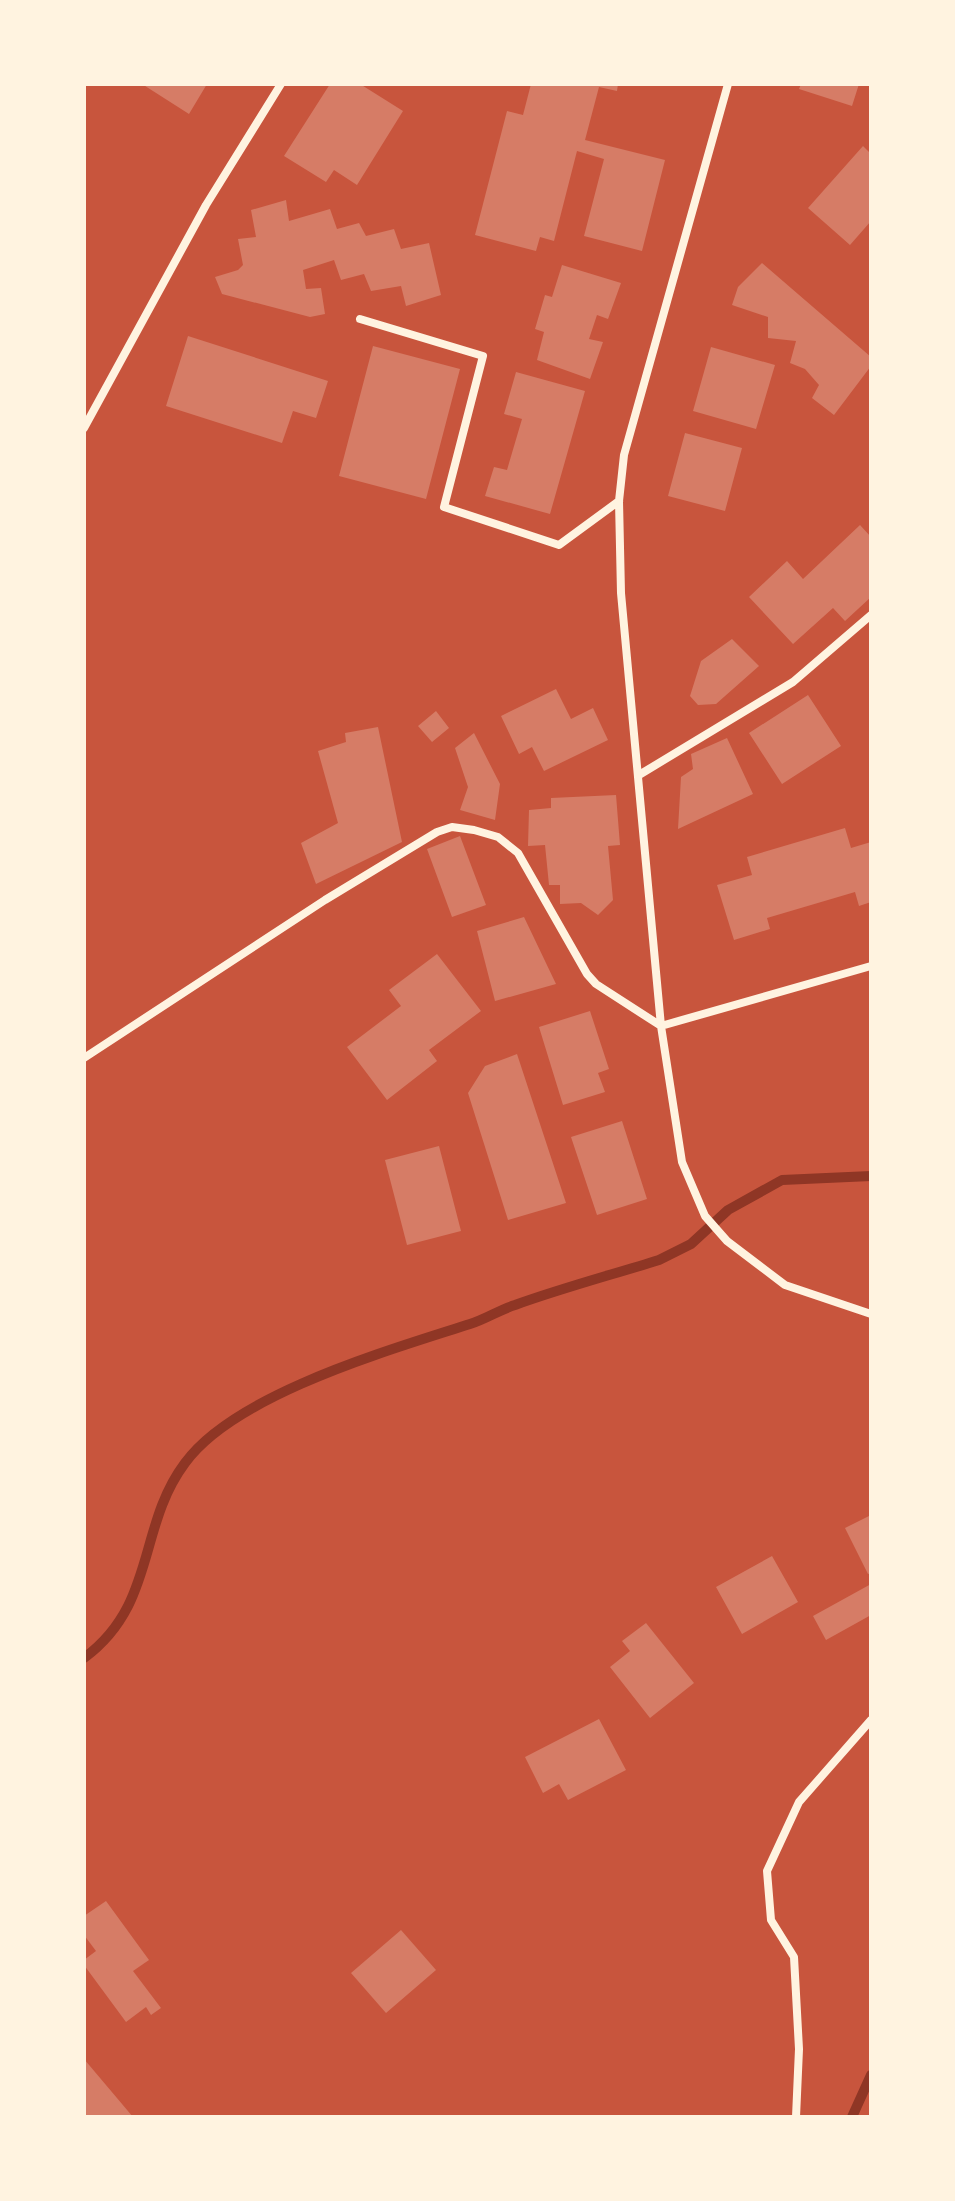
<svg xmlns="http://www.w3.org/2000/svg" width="955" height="2201" font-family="'Roboto Condensed',sans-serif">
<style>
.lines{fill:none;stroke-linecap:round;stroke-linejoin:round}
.stream{stroke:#8f3625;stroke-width:10}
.building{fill:#d67c66}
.minor{stroke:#fff3e0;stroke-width:8}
</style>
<rect width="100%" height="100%" fill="#c8553d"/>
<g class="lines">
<path class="stream" d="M84,1658c73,-54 53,-131 101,-195 50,-69 205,-113 285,-139 16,-5 29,-14 45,-19 47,-17 96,-30 144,-45l32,-16 37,-34 54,-30 89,-4
M852,2117l19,-42"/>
</g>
<path class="building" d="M142,84h65l-18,30z
M330,84h30l43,27 -46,74 -23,-15 -8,12 -42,-26z
M531,84h87l-1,7 -18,-4 -14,53 80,20 -23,91 -58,-15 20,-77 -27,-8 -23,90 -14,-4 -4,14 -61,-16 32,-124 16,4z
M801,84h58l-7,22 -53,-17z
M863,146l8,8v67l-21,24 -42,-37z
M286,200l3,21 41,-12 7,20 22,-6 7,13 28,-7 7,20 28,-6 12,52 -35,11 -5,-20 -30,5 -7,-17 -23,6 -7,-20 -31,10 3,19 15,-1 4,26 -15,3 -88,-23 -7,-17 23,-7 5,-5 -5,-26 18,-2 -5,-27z
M762,263l109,94v9l-37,49 -22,-17 7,-13 -14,-16 -15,-6 6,-22 -28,-3v-21l-36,-12 6,-18z
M562,265l59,18 -13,36 -11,-4 -8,24 14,3 -13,37 -53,-19 7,-28 -9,-3 10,-34 7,2z
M188,336l140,45 -12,37 -23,-7 -11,32 -116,-37z
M373,346l87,23 -34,130 -87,-23z
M711,347l64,18 -19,64 -63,-18z
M516,372l69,19 -35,123 -65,-18 9,-29 13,3 15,-51 -18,-5z
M685,433l57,15 -17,63 -57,-15z
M860,525l11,12v60l-26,24 -12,-13 -40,36 -44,-47 38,-36 16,18z
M732,639l27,27 -43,38 -18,1 -8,-9 11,-35z
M556,689l15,30 22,-11 15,32 -64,31 -12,-24 -13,7 -18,-38z
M808,695l33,51 -59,38 -33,-51z
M436,711l13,17 -17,14 -14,-16z
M378,727l24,115 -86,42 -15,-41 37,-20 -20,-72 28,-9 -1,-9z
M474,733l26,51 -5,36 -35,-10 8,-23 -13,-39z
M727,738l26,56 -75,35 3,-52 12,-8 -2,-15z
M616,795l4,50 -12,1 5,54 -15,15 -17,-12 -21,1v-19h-11l-4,-40 -17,1 1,-36 22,-2v-10z
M845,828l6,20 20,-6v60l-12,4 -4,-14 -88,26 3,11 -36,11 -17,-55 35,-10 -5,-18z
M460,836l26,69 -34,12 -25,-68z
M524,917l32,67 -61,17 -18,-70z
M437,954l44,57 -52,39 8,11 -50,39 -40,-53 54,-41 -12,-16z
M590,1011l19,58 -11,4 7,19 -42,13 -24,-78z
M517,1054l49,149 -58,17 -40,-127 17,-27z
M622,1121l25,78 -50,16 -26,-78z
M439,1146l22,85 -54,14 -22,-85z
M871,1515v58l-3,1 -23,-46z
M772,1556l26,46 -56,32 -26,-47z
M871,1584v31l-45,25 -13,-24z
M646,1623l48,60 -44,35 -40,-51 20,-16 -8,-10z
M599,1719l27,51 -58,30 -9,-16 -16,9 -18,-36z
M106,1901l43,59 -16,11 28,37 -10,7 -5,-8 -20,15 -42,-57v-5l12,-9 -12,-16v-19z
M401,1930l35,40 -50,43 -35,-40z
M84,2059l49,58h-49z"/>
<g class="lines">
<path class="minor" d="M728,84l-104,371 -5,46 2,92 40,433 21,136 23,54 22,25 58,44 86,29
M360,319l123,37 -39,151 115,38 60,-44
M84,428l122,-223 75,-121
M639,775l154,-93 78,-67
M661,1026l210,-60
M84,1058l241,-158 112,-68 15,-5 22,3 24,7 20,16 69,121 9,10 65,42
M796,2117l3,-68 -5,-92 -23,-37 -4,-49 32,-69 72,-82"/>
</g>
<rect width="955" height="2201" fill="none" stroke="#fff3e0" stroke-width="172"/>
</svg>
